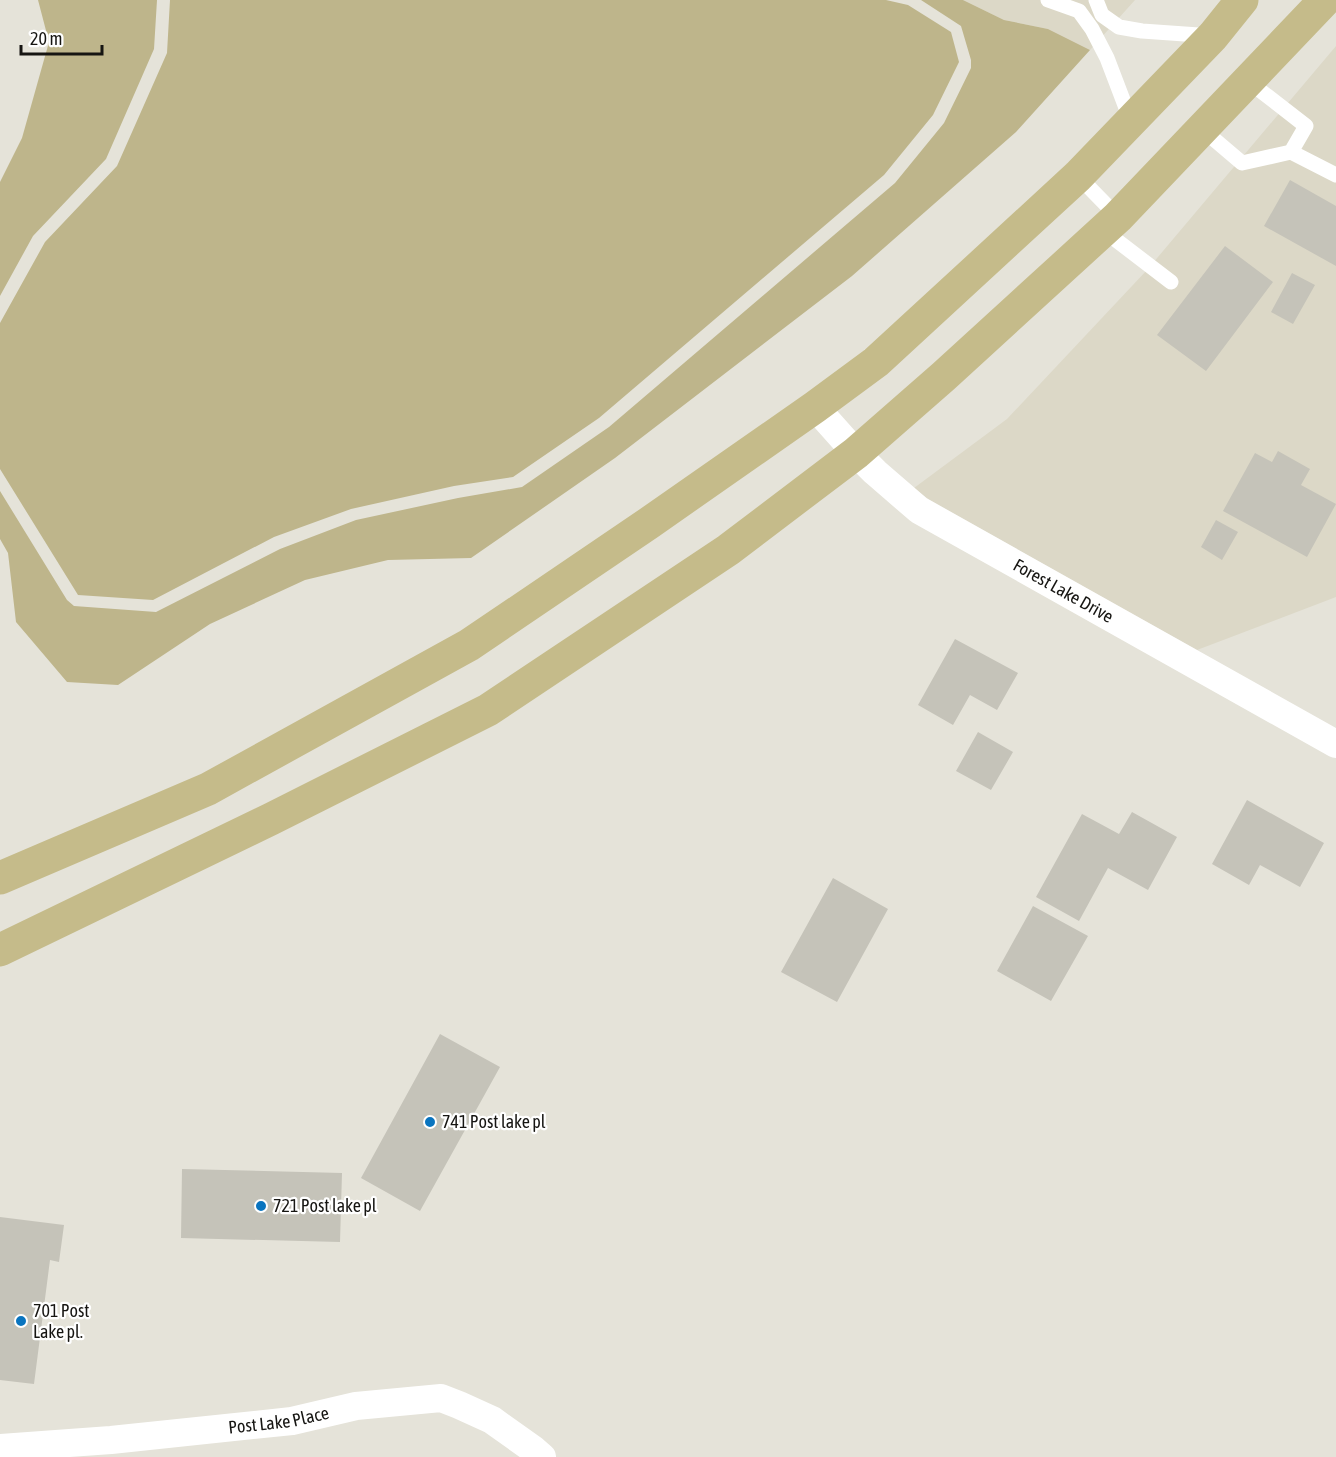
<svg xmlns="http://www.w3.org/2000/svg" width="1336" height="1457" font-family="'Asap Condensed',sans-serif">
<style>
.built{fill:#dcd8c7}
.green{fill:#beb58b}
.building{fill:#c5c3b9}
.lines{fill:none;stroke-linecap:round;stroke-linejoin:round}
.service{stroke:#fff;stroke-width:15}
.minor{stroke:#fff;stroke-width:28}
.primary{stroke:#c5bb8a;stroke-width:33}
.poi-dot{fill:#0974bf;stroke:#fff;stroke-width:2}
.labels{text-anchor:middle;stroke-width:4.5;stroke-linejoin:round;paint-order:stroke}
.street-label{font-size:18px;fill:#161512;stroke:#fff}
.poi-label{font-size:18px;fill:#161512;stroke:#fff;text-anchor:start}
</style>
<rect width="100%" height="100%" fill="#e5e3d9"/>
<path class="built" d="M963,0h172l-45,50 -42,-21 -44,-9z
M1336,46v551l-139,53 -269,-151 -14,-11 93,-69 140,-149z"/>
<path class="green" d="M38,0h119l-3,49 -48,110 -73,77 -33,60v-114l22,-44 27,-96z
M170,0h716l22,5 43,27 8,30 -26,53 -49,60 -285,243 -86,59 -59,9 -103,23 -77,28 -121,63 -75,-5 -78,-126v-146l45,-81 72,-76 50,-113z
M921,0h42l41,20 44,9 42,21 -74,82 -164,144 -237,182 -144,100 -83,2 -83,20 -95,44 -92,61 -51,-3 -51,-60 -8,-69 -8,-14v-48l67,109 7,6 82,6 124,-63 76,-29 102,-22 64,-11 87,-60 286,-244 49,-60 27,-55v-8l-10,-34z"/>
<path class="building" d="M1290,180l46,26v60l-72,-40z
M1225,246l48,36 -67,89 -49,-36z
M1292,273l23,12 -22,39 -22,-12z
M1278,451l32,18 -9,16 35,19 -29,53 -84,-46 32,-58 17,9z
M1216,520l22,12 -16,28 -21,-13z
M955,639l63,34 -21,37 -27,-15 -17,30 -35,-20z
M978,732l35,20 -22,38 -35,-19z
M1247,800l77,43 -24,44 -40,-22 -11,20 -37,-21z
M1132,812l45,25 -29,53 -40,-22 -29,53 -43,-24 46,-83 37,20z
M833,878l55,31 -51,93 -56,-30z
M1033,906l55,30 -37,65 -54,-30z
M440,1034l60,33 -80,144 -59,-33z
M182,1169l160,4 -2,69 -159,-4z
M0,1217l64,8 -5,37 -9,-2 -16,124 -34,-4z"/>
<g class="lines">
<path class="service" d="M1048,0l31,11 13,18 15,29 24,63
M1096,0l6,15 17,12 23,4 71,5
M1202,129l40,34 49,-11 15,-26 -58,-45
M1291,152l45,23
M1078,176l40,41
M1103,230l68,52"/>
<g class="minor">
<path id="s1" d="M815,407l41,46 19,19 44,38 417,234"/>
<path id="s2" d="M0,1448l111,-8 181,-19 64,-15 85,-8 18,7 33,15 42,30 8,7"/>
</g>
<path class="primary" d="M0,878l208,-89 261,-144 180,-122 166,-116 61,-45 202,-186 135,-140 29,-36
M0,950l271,-131 217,-109 240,-160 128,-97 88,-77 174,-159 207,-217"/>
</g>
<g class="poi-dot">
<circle cx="430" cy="1122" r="6"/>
<circle cx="261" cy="1206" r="6"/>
<circle cx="21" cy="1321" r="6"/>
</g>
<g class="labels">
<g class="street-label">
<text dy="6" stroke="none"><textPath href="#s1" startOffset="312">Forest Lake Drive</textPath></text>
<text dy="6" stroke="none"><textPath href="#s2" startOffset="280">Post Lake Place</textPath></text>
</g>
<g class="poi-label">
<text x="442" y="1128">741 Post lake pl</text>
<text x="273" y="1212">721 Post lake pl</text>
<text x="33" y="1317">701 Post<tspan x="33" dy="21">Lake pl.</tspan></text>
</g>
</g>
<path d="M21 45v9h81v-9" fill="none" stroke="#161512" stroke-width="3"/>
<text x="30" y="45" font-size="18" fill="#161512" stroke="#ffffff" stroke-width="4.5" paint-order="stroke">20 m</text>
</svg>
